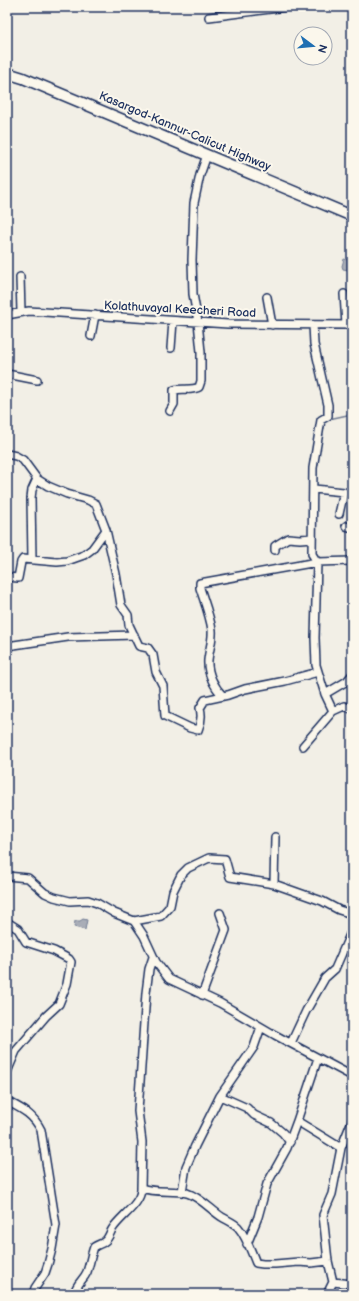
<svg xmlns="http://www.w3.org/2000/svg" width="359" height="1301" font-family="'Balsamiq Sans',sans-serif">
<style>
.water{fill:#a9adb7;stroke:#707b93}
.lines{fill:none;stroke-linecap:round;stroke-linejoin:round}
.stream{stroke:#707b93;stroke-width:1.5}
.minor-casing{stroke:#1b2f5e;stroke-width:10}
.highway-casing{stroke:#1b2f5e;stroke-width:13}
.minor{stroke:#fbf7ec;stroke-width:7}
.highway{stroke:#fbf7ec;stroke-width:10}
.labels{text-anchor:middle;stroke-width:4;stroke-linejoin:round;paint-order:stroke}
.street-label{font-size:12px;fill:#1b2f5e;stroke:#fbf7ec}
</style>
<rect width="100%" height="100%" fill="#f2efe6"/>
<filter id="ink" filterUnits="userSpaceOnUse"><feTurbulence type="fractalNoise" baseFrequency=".025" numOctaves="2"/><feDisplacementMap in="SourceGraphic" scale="8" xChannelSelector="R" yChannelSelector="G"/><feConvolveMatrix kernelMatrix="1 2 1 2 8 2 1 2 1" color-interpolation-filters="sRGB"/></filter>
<g filter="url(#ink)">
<path class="water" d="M344,259l8,2 -4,9 -5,-1 -1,-3z
M83,919l4,1 -2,10 -11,-3 1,-6h5z"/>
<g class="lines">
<path class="stream" d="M329,419l23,-5"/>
<defs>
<path id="minor" d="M209,17l77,-10
M20,277l1,35
M344,294l2,31
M267,297l5,28
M7,315l22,-4 199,13 124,1
M313,325l1,19 14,61v11l-7,4 -8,48 -1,86 5,8 -2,76 1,27 9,29 8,17 11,-5 8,3
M91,336l4,-21
M171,348l2,-27
M7,374l30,6
M170,411l4,-7v-14c7,-2 19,1 25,-3l2,-6v-29l-3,-30 -5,-28 -1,-34 2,-57 6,-28 7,-20
M7,454l9,2 7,4 14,19 11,7 19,8 21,6 8,4 10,26 10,44 5,31 7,10 1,10 10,21 9,2 5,7 3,17 7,14 2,30 25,12 8,2c3,-7 4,-15 2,-22l5,-8 23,-5 17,-6 40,-8 33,-9
M314,489l30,3 -5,22
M346,526l6,2
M275,550v-4l13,-8 12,1 12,-1
M32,559l-1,-61 1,-8 5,-11
M7,577l11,1 3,-16 2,-3 34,3 10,-1 17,-6 8,-6 14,-19
M7,646l61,-9 66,-2
M325,694l22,-13 5,-6
M223,696c-9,-9 -16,-23 -15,-36 1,-10 5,-20 4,-30 -2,-14 -8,-29 -12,-42v-5l117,-21 35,-1
M303,746l30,-35
M7,876l21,2 17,15 9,4 16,4 18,-1 9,3 17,10 20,8 10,15 12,26 13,17 51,24 55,32 77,41
M274,884l48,17 17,9 13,4
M134,921l27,-5 9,-10 3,-15 8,-16 7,-7 21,-10 16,1 5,18 44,7 1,-47
M7,922l11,7 8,13 28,9 15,8 2,3 -4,22 -8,20 -13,12 -30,35 -9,21
M153,957l-4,12 -3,24 -8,118 4,31 -1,46c15,5 31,2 46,5 13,4 24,17 35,24 5,3 12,6 16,10 8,9 13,24 18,36l7,1h12l24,-2 12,1 17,-2
M202,995l24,-65 -6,-17
M291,1043l15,-32 19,-33 10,-9 17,-39
M318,1058l-21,63 44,27 -9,46 -9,21 5,46 5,21 19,2
M220,1096l27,12 7,7 17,8 12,10 7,9
M7,1101c15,8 26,13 34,29l15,95 -4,24 -4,15 -3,9 -10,15 -2,6
M341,1148l11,-27
M182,1192l4,-25 9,-21 25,-50 34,-49 7,-20
M247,1244l11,-27 9,-33 20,-36 10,-27
M74,1294c3,-12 9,-13 13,-22 3,-9 4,-17 7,-25 4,-3 8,-3 11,-6 4,-3 5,-9 8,-13 8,-12 29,-25 28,-40
M327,1294l6,-12"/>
<path id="highway" d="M7,73l16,5 329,138"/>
</defs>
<use href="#minor" class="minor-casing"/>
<use href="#highway" class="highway-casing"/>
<use href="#minor" class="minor"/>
<use href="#highway" class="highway"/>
</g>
</g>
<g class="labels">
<g class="street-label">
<text transform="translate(185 131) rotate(23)" y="4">Kasargod-Kannur-Calicut Highway</text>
<text transform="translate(180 309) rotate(3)" y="4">Kolathuvayal Keecheri Road</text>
</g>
</g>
<rect width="359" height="1301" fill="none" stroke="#fbf7ec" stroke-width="24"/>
<rect x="12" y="12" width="335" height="1277" fill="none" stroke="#1b2f5e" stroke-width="1.5" filter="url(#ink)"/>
<g transform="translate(313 46) rotate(106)"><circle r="19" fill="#fbf7ec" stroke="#a1a7b3"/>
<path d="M0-3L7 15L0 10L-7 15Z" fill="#1f6fb2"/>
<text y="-6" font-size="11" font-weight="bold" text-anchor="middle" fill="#1b2f5e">N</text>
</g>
</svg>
